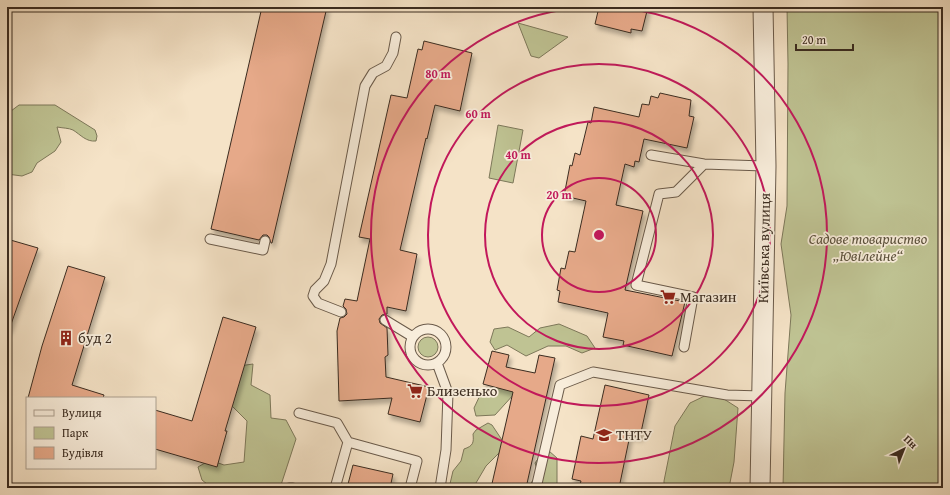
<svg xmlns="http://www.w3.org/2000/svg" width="950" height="495" font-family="'Gentium Book Plus',serif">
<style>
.green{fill:#bfc393;stroke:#7d785a}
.building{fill:#e6a989;stroke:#3b2c20;filter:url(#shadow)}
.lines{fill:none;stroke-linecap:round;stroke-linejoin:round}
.lane-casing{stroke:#6a5a4a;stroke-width:11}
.street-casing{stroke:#6a5a4a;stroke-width:21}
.lane{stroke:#f8eddb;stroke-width:9}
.street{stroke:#f8eddb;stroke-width:19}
.ring{fill:none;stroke:#c2185b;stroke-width:2}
.labels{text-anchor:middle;stroke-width:3.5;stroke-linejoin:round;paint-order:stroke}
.park-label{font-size:15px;font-style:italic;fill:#5c523d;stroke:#f8eddb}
.street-label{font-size:15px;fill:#3b2c20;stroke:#f8eddb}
.poi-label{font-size:15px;fill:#3b2c20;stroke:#f8eddb;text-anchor:start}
.centre{fill:#c2185b;stroke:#f8eddb;stroke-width:2}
.ring-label{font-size:12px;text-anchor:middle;font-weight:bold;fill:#c2185b;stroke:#f8eddb;stroke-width:3.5;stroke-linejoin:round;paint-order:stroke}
</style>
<defs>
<filter id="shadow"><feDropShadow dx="2.5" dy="4.5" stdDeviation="2" flood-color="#0004"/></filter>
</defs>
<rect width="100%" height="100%" fill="#f5e3c7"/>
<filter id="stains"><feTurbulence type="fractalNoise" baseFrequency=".005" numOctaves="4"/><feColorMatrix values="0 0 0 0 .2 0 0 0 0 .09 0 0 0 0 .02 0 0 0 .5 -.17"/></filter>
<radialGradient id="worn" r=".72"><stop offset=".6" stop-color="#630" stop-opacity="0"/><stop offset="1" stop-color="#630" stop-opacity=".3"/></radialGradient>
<path class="green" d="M787,7h156v481h-160l2,-95 6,-78 -10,-71 6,-38 1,-142z
M518,23l50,14 -29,21 -8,-2z
M19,105h36l40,25 2,6 -1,5c-10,1 -15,-6 -23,-11 -4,-2 -11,-2 -16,-3l4,15 -6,9 -18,12 -5,9 -10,4 -15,-2v-63h4z
M498,125l25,5 -10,53 -24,-5z
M559,324l28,12 8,12 -13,5 -16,-7h-18l-22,10 -19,-11 -12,5 -5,-8 4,-13 14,-2 21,10 11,-9z
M418 347a10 10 0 1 1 20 0a10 10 0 1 1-20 0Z
M253,364l-2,21 19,10 1,23 15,2 10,19 -16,49h-68l-10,-8 -4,-13 12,-7 14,5 20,-3 3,-41 -24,-24 16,-31z
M503,379l12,14 -20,22 -19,1 -2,-8 8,-17 12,-3z
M713,392l25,16 -4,54 -5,26h-65v-7l11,-55 15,-23z
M488,423l4,2 14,21 -20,20 -13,22h-24l4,-17 8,-10 3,-12c9,-3 10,-6 9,-15l3,-4z
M549,451l8,7v27l-5,3h-22l-1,-2 9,-13 -3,-10 5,-7z"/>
<path class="building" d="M262,7h65l-55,236h-1l-2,-6 -2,-2h-4l-4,5 -48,-11z
M599,7h49l-6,24 -11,-2v4l-36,-9z
M424,41l48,12 -12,58 -25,-6 -8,34 -1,-1 -26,112 17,4 -11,57 -19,-4v7l-5,1 -3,4 1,4 7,5 1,27 -3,2 1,20 43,10 -9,35 -32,-8 4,-16 -53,3 -2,-70 3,-13 4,-1 3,-3 -1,-5 -3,-3 2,-7 12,2 13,-62 -11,-2 32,-142 16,3 11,-49 4,1z
M660,93l31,7 -2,16 5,1 -7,31 -43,-9 -5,23 -4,-1 -1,6 -9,-3 -9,41 27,6 -18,79 60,12 -13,54 -49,-11 1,-4 -21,-4 5,-24 -50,-11 2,-11 -3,-1 4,-22 4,1 4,-18 6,1 11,-51 -22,-5 6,-31 2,1 3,-13 5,2 8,-33 3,1 3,-16 45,10 3,-13 7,1 2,-9 7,2z
M7,239l31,9 -29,82 -2,-1z
M68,266l37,11 -33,108 32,10 -1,3h-75l14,-52z
M223,317l33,10 -31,104h2l-10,36 -62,-18v-39l37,11z
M492,351l17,4 -3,12 29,6 4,-18 16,3 -29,130h-35l22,-96 -30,-8z
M605,385l44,10 -9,42 -10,-2 -11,53h-40l2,-7 -9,-2 9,-43 12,3z
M353,465l40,9 -3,14h-43z"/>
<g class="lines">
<defs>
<path id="lane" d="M651,155l53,9 62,2
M210,239l53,11 2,-9
M341,312l-23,-9 -5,-7 2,-6 9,-9 7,-17 34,-178 8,-13 13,-7 7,-13 3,-16
M385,320l28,17
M410 347a18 18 0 1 1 36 0a18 18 0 1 1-36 0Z
M684,347l9,-50 -57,-12 23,-91 17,-2 28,-28
M437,363l11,30 -2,57 -6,38
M299,413l38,10 11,19 69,19 -7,27
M289,488h4
M335,488l13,-46
M536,488l24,-103 33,-13 134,23 34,1"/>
<path id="street" d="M760,488l6,-322 -3,-159"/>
</defs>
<use href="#lane" class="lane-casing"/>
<use href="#street" class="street-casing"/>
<use href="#lane" class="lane"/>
<use href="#street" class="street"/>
</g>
<g class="ring">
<circle cx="599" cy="235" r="57"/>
<circle cx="599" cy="235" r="114"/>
<circle cx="599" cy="235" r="171"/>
<path d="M601 7A228 228 0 1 1 597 7"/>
</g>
<defs>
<symbol id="supermarket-bare" viewBox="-9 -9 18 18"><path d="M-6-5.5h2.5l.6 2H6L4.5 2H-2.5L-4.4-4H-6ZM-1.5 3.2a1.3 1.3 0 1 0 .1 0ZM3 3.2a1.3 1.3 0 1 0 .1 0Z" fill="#8f2418" stroke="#f8eddb" stroke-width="2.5" paint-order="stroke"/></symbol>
<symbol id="building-bare" viewBox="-9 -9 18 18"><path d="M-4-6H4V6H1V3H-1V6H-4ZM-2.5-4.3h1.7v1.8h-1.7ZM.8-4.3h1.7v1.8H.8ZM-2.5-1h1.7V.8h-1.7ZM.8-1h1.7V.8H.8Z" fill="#8f2418" stroke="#f8eddb" stroke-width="2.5" paint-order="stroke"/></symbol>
<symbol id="university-bare" viewBox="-9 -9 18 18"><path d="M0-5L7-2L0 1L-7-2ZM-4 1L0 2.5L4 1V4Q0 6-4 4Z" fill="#8f2418" stroke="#f8eddb" stroke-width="2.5" paint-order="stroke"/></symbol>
</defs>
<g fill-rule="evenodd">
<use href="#supermarket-bare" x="657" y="286" width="22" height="22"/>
<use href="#building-bare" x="55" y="327" width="22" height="22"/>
<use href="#supermarket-bare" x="404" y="380" width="22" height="22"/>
<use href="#university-bare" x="593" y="424" width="22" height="22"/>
</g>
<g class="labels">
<g class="park-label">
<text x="868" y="244">Садове товариство<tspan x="868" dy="17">„Ювілейне“</tspan></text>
</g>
<g class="street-label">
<text transform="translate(764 248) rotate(-89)" y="5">Київська вулиця</text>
</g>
<g class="poi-label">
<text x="680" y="302">Магазин</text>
<text x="78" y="343">буд 2</text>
<text x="427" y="396">Близенько</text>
<text x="616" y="440">ТНТУ</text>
</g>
</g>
<circle cx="599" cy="235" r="6" class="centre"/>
<g class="ring-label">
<text x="438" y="78">80 m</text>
<text x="478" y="118">60 m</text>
<text x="518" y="159">40 m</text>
<text x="559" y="199">20 m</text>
</g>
<rect width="950" height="495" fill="none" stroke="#f5e3c7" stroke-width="24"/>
<rect x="8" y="8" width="934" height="479" fill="none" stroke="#3b2c20" stroke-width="2"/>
<rect x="12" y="12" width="926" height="471" fill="none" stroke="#3b2c20"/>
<rect x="26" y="397" width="130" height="72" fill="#f8eddb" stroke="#aca090"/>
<rect x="34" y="410" width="20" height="6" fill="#f8eddb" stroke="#aca090"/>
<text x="62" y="417" font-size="12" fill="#3b2c20">Вулиця</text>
<rect x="34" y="427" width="20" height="12" fill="#bfc393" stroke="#aca090"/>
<text x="62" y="437" font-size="12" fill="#3b2c20">Парк</text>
<rect x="34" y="447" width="20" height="12" fill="#e6a989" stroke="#aca090"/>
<text x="62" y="457" font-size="12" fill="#3b2c20">Будівля</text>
<g transform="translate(904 449) rotate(43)" stroke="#f8eddb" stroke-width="3" paint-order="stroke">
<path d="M0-3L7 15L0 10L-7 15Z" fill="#3b2c20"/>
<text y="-6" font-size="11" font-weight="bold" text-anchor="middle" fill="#3b2c20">Пн</text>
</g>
<path d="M796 44v6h57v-6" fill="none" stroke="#3b2c20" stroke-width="2"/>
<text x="802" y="44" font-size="12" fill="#3b2c20" stroke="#f8eddb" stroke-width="3" paint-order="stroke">20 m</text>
<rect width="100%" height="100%" filter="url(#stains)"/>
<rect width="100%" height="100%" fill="url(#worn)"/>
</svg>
